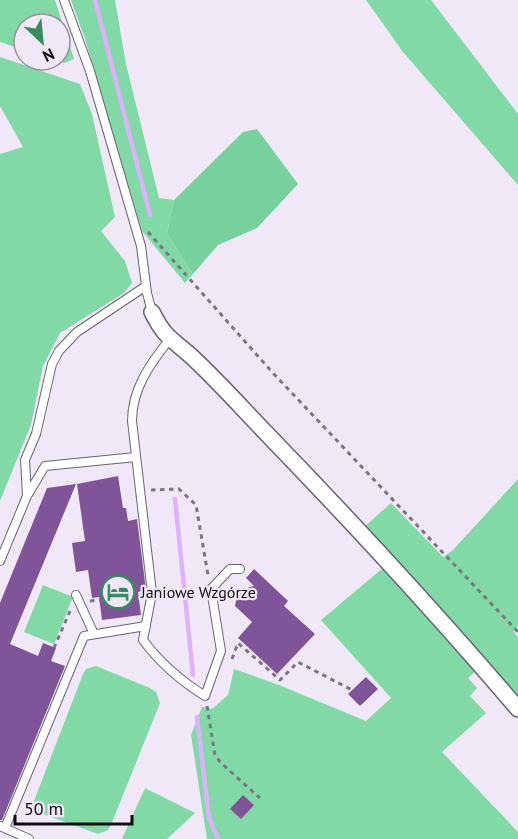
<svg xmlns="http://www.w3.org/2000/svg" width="518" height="839" font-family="'PT Sans',sans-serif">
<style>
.green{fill:#81daa6}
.forest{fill:#77d19d}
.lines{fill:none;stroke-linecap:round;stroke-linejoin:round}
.stream{stroke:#dfb1fd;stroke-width:4.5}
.building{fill:#7f5499}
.lane-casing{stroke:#6a6370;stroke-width:10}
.street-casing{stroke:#6a6370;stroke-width:18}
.path{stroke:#7c7680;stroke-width:3;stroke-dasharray:4.5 4.5;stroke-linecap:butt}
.lane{stroke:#fff;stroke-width:8}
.street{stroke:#fff;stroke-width:15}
.labels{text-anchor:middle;stroke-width:4.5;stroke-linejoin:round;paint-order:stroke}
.poi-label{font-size:16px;fill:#100d12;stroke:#f1e8f7;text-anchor:start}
</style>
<rect width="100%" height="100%" fill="#f1e8f7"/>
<path class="green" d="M0,0h55l19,59 -9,4 -11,-3h6v-36h-36v26l-24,-8z
M71,0h44l11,64 33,134 15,2 -7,34 26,40 -8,9 -43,-52 -57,-192z
M366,0h65l87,114v71l-115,-133z
M0,57l80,27 12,30 23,103 -14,14 24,30 7,22 -8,10 -64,40 -17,33 -12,59 -31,76v-347l23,-7 -23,-41z
M518,479v147l-5,5 5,6v66l-156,-174 29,-26 52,54 10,-7z
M383,568l93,103 -8,7 9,10 -7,8 16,17 -44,39 76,80v7h-311l-16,-104 11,-28 10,2 16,-14 6,-26 45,16 87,36 25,-23 -70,-78z
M43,585l30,12 -19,47 -30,-12z
M96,666l54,22 6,4 4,11 -49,122 -3,5 -10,4 -55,-20 -5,-2 -4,-11 49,-127 3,-5z
M145,788l50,25 -28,26h-45z"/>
<path class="forest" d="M257,129l41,55 -41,44 -39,17 -25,29 -26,-40 7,-34 69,-68z"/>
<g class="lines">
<path class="stream" d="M95,0l55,215
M175,499l18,176
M197,717l12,101 9,21"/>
</g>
<path class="building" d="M118,476l5,32h3l2,13 9,-2 9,71 -8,2 3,23 -39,5 -3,-23 -7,1 -4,-28 -12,2 -4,-29 13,-2 -8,-57z
M76,484l-66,160 28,12 5,-13 13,5 -5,13 14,5 -63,154h-2v-217l47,-115z
M254,569l34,32 -4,5 31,28 -38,40 -39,-36 14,-16 -17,-16 3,-15 16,-5 -8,-8z
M366,677l12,12 -18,17 -12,-12z
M243,795l11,10 -13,14 -11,-10z"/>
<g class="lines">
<defs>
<path id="lane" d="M64,0l26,71 51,175 6,47 5,19
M169,340c-19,24 -37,49 -37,81l20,172 -9,47c17,23 38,41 62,56l16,-45 -10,-62 19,-20h10
M27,496l-2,-36 11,-26 16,-70 7,-13 18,-19 69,-46
M0,561l27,-65 18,-30 91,-9
M76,595l18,39
M0,826l29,13
M5,828l79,-192 62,-10"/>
<path id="street" d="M152,312c13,26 19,26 39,44 26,24 51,52 76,78 86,89 171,181 251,275"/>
</defs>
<use href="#lane" class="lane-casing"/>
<use href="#street" class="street-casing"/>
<path class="path" d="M148,232l124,140 246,260
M151,490l28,-1 17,16 12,70
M90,601l10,-1
M54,648l16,-37
M232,659l6,-16 42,37 18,-18 54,28
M207,706l8,49 6,8 39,35"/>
<use href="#lane" class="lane"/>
<use href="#street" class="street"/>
</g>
<defs>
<symbol id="hotel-ring" viewBox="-11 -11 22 22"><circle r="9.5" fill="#f1e8f7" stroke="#378c5f" stroke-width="1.5"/><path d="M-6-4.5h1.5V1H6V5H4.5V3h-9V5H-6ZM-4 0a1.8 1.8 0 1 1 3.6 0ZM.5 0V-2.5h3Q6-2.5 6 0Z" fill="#378c5f"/></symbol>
</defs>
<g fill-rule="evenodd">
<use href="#hotel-ring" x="99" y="573" width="38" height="38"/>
</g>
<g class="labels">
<g class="poi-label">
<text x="141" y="598">Janiowe Wzgórze</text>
</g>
</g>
<g transform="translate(42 42) rotate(154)"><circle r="28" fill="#f1e8f7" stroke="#97909b" stroke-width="1.5"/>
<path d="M0-4.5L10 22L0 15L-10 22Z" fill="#378c5f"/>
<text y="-9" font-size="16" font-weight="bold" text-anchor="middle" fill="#100d12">N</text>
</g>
<path d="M15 815v9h117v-9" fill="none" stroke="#100d12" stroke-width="3"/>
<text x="24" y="815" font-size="18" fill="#100d12" stroke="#f1e8f7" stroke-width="4.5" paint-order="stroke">50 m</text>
</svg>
